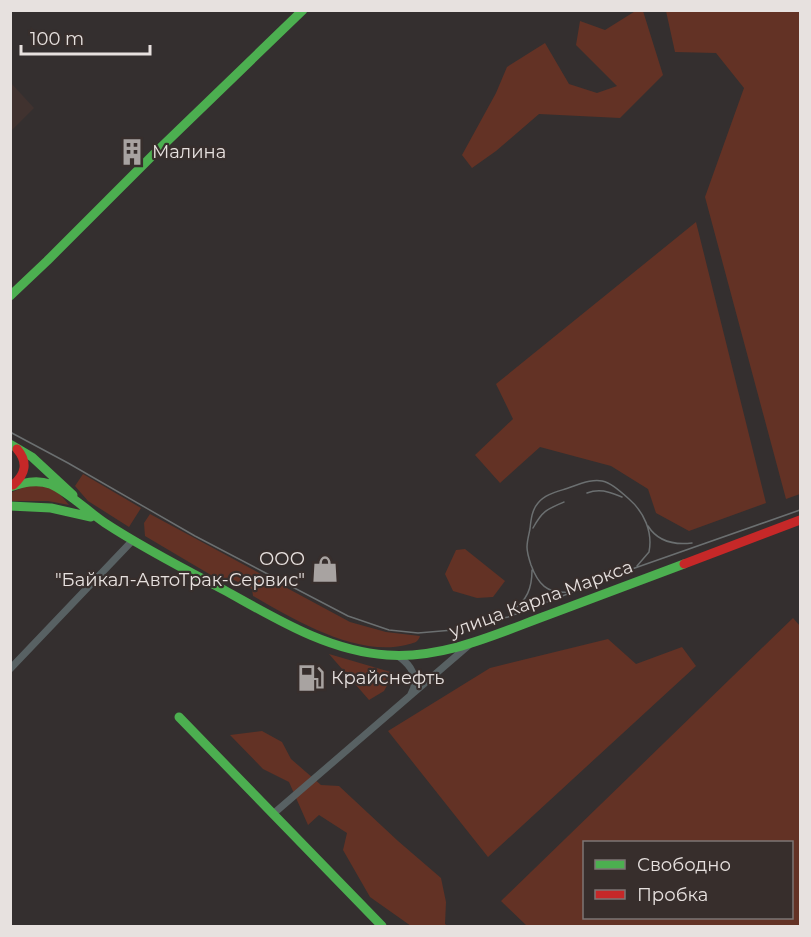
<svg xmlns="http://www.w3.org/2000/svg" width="811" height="937" font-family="Montserrat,sans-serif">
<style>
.built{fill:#40322f}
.green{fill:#633225;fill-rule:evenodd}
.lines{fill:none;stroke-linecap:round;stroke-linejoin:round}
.street{stroke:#586163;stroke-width:7}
.fast{stroke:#4caf50;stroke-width:9}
.jam{stroke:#c62828;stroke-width:9}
.tram{stroke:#6b6f70;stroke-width:1.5}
.labels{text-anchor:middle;stroke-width:4.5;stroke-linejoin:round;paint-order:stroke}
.poi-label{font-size:18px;fill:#e7e1df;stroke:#372e2c;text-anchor:start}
.street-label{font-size:18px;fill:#e7e1df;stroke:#372e2c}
</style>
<rect width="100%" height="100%" fill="#342f2f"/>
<path class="built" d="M11,83l23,25 -23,23z"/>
<path class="green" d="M637,10l6,1 20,64 -43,43 -81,-4 -43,37 -24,17 -10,-13 34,-62 11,-26 38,-24 24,41 28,9 20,-7 -41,-41 4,-24 25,9z
M666,11h134v483l-14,5 -81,-302 39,-109 -28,-35 -41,-1z
M696,222l70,281 -77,28 -33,-18 -8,-24 -37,-23 -71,-19 -40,36 -25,-28 38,-36 -17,-35z
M83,474l58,34 -12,19 -41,-26 -13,-15z
M29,485c21,1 27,3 40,20l-21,-4h-37l-1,-8z
M150,514l200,108 36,10 34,4c-2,7 -7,7 -14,9 -50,12 -111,-25 -153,-49l-1,-7 -20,-10 -11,2 -76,-45 -1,-13z
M465,549l40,32 -12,16 -16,1 -24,-7 -8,-17 11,-24z
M793,618l7,8v300h-273l-26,-25zM584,842h208v76h-208z
M608,639l28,25 46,-17 14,19 -208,191 -100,-126 102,-63z
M329,654l65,19 -10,18 -15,9z
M262,731l20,11 9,17 30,26 18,1 59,55 43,37 5,24 -1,22 3,2h-37l-41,-29 -27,-47 4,-17 -28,-18 -11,10 -19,-43 -26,-13 -33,-34z"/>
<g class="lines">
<path class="street" d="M398,656c13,9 22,22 13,38
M10,669l123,-129
M273,814l196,-169"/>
<path class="fast" d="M10,296l37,-35 107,-107 149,-144
M10,444l22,13 41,38
M10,487c13,-4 26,-8 40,-3 20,9 37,27 55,39 38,25 79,46 119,67 51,28 103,61 163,65 57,4 109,-21 161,-40 45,-17 90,-34 136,-51
M10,506l41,2 40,9
M179,717l203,209"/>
<path class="jam" d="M13,485c13,-11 15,-23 4,-36
M684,564l116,-44"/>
<path class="tram" d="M10,432l58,31 127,73 153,80 41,14 29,3 35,-3 55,-13 124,-48 168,-59
M587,493c13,-5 22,-1 35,4
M648,526c10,16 27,19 44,17
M533,528c9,-17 14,-19 31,-26
M568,592c-21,2 -30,-8 -37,-27 -2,-6 -4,-12 -4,-18 0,-6 2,-13 3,-18 1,-10 2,-19 8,-26 8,-10 23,-12 33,-16 30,-11 34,-9 58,12 15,13 24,33 20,53l-12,14
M512,610c15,-9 20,-22 20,-40"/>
</g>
<defs>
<symbol id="building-bare" viewBox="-9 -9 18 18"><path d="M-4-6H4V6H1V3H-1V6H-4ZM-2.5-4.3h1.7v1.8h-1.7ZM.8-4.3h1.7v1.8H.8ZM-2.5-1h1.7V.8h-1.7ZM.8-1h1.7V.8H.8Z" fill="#a8a3a1" stroke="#372e2c" stroke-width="2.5" paint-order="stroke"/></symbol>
<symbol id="shop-bare" viewBox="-9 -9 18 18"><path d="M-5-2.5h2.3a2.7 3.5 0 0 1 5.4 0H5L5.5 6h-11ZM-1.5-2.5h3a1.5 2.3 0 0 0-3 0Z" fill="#a8a3a1" stroke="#372e2c" stroke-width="2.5" paint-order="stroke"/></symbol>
<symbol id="fuel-bare" viewBox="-9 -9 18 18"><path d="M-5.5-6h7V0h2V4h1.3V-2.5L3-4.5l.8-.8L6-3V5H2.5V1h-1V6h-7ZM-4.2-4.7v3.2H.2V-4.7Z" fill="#a8a3a1" stroke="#372e2c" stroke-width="2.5" paint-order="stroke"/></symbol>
</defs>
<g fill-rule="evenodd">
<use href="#building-bare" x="113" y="133" width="38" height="38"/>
<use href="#shop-bare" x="306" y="550" width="38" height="38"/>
<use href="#fuel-bare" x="292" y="659" width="38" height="38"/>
</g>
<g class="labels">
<g class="poi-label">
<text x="152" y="158">Малина</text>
<text x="305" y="565" text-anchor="end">ООО<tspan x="305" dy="21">"Байкал-АвтоТрак-Сервис"</tspan></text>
<text x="331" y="684">Крайснефть</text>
</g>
<g class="street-label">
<text transform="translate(541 599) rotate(-20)" y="6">улица Карла Маркса</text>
</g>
</g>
<rect width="811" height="937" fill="none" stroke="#e7e1df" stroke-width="24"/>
<rect x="583" y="841" width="210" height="78" fill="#372e2c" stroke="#7d7674" stroke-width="1.5"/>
<rect x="595" y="860" width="30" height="9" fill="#4caf50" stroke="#7d7674" stroke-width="1.5"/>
<text x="637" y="871" font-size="18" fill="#e7e1df">Свободно</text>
<rect x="595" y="890" width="30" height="9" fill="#c62828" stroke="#7d7674" stroke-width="1.5"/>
<text x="637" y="901" font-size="18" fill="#e7e1df">Пробка</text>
<path d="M21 45v9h129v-9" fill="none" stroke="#e7e1df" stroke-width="3"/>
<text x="30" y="45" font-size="18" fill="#e7e1df" stroke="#372e2c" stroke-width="4.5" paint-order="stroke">100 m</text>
</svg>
